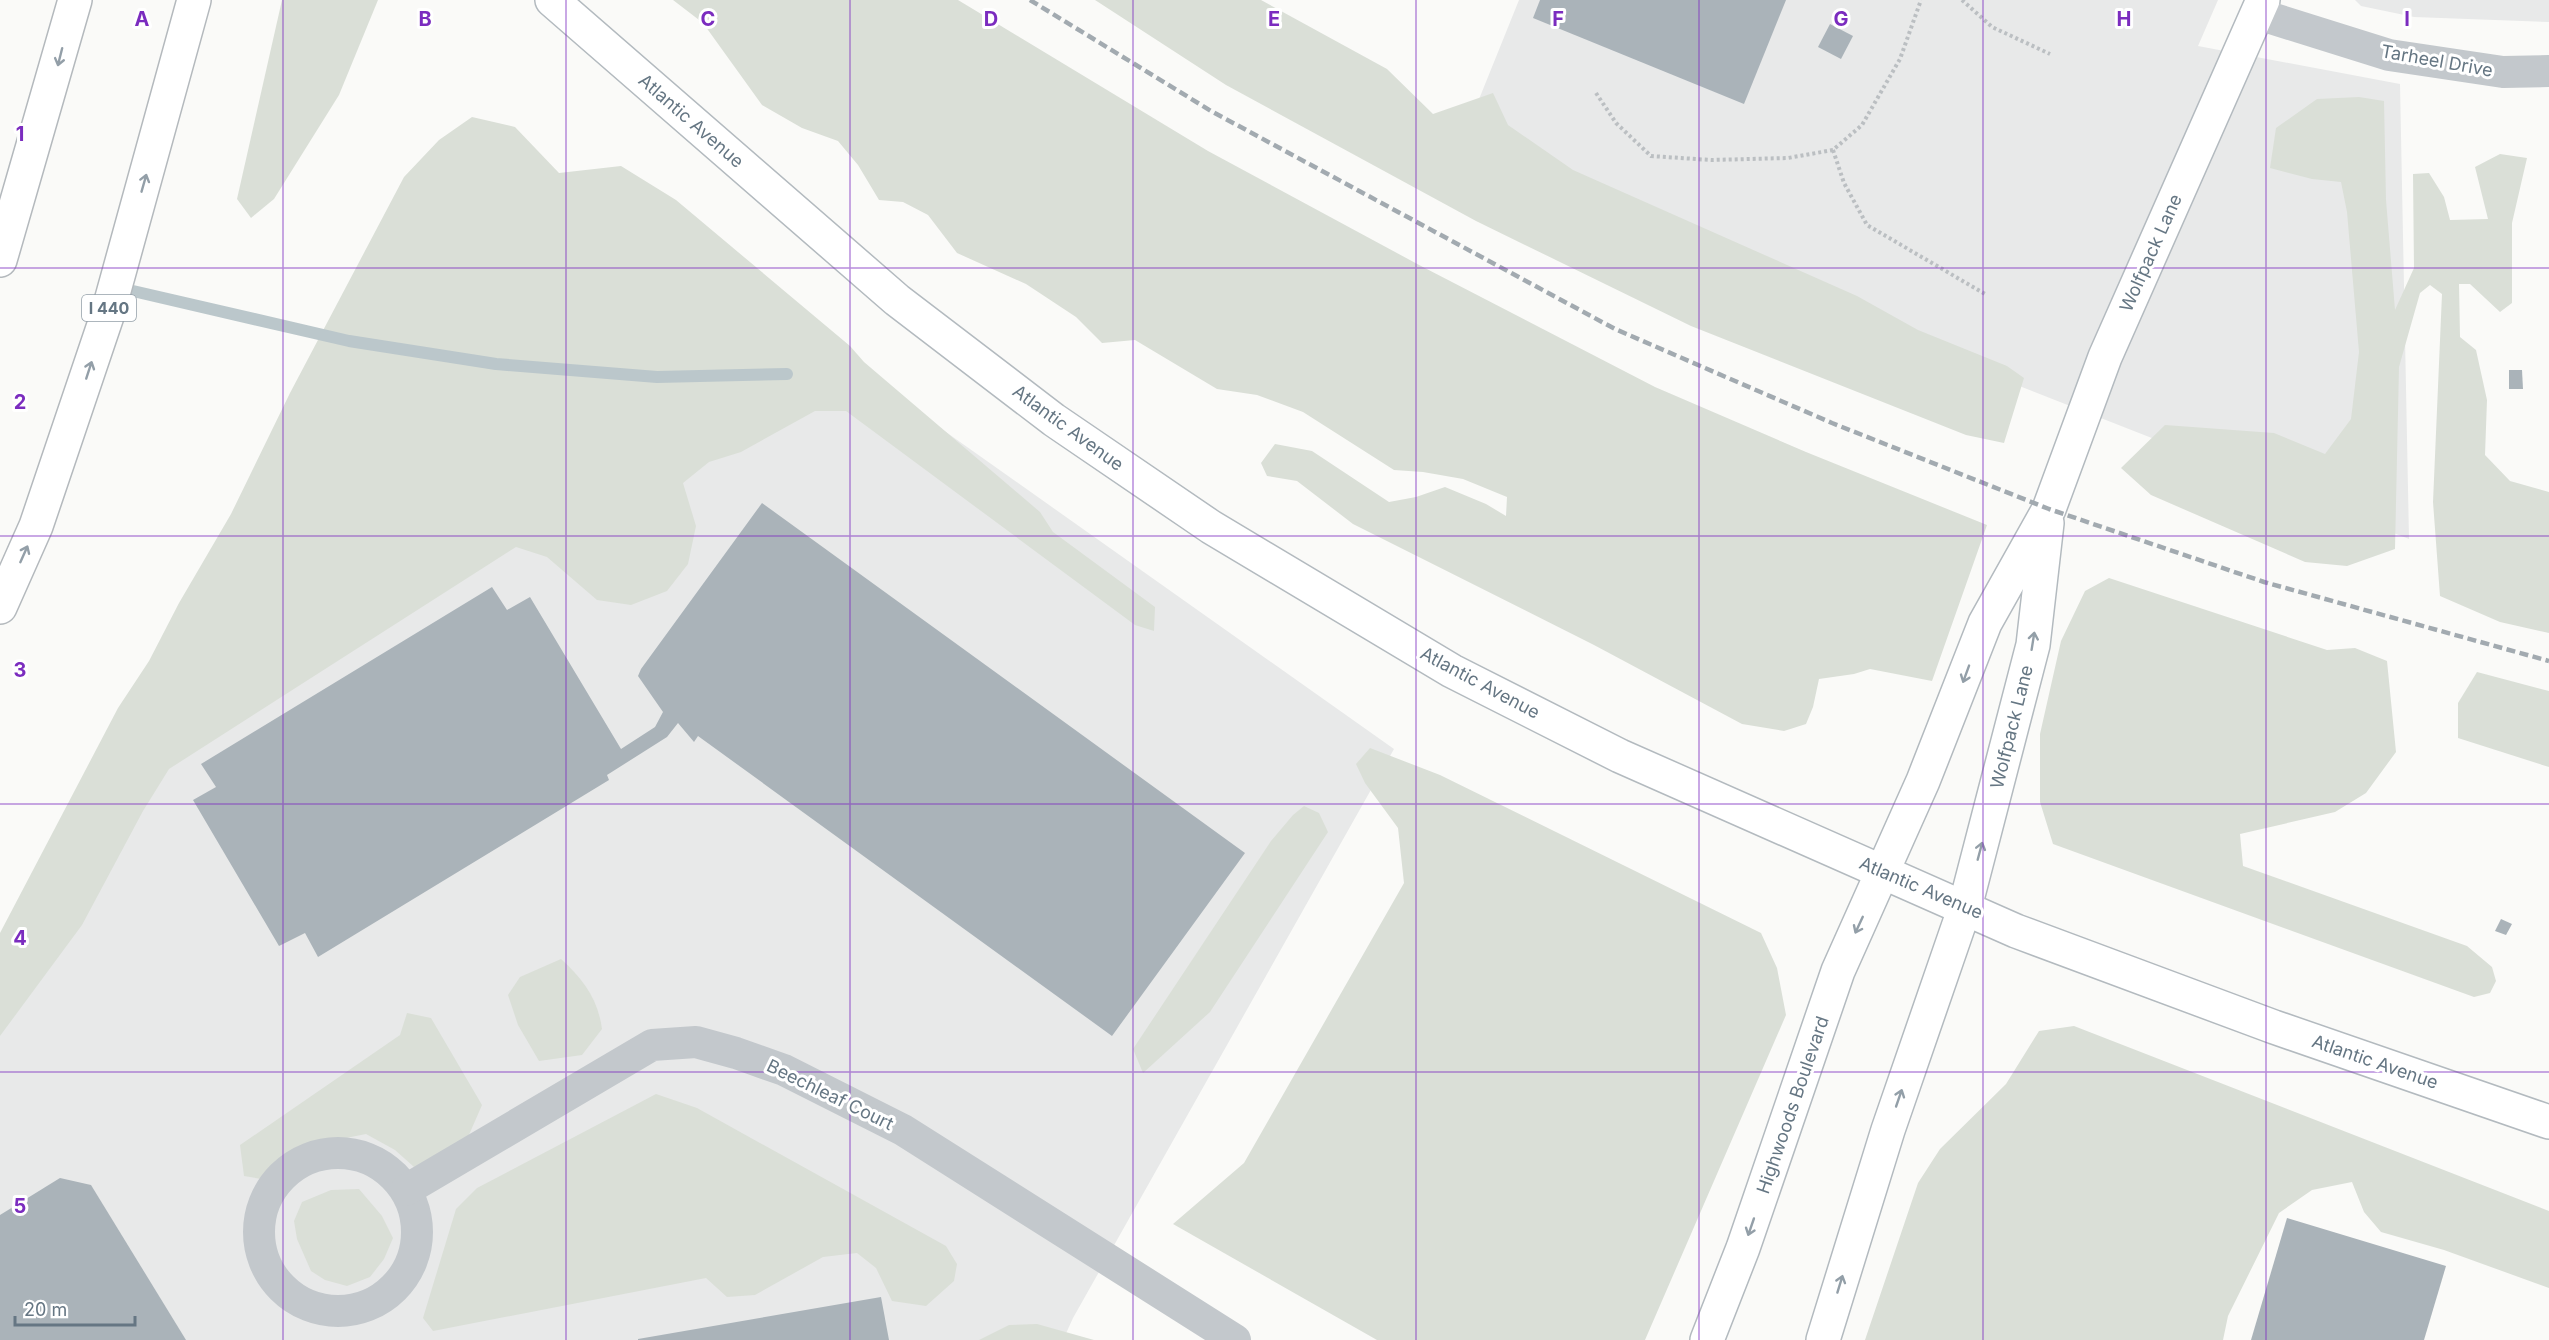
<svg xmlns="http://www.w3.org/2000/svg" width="2549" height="1340" font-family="Inter,sans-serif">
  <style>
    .built { fill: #e8e9e9 }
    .green { fill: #dadfd7 }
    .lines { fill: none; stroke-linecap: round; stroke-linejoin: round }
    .stream { stroke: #bbc7cb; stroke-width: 12 }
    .building { fill: #aab3b9 }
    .secondary-casing { stroke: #b3babf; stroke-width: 36 }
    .highway-casing { stroke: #b4b9bd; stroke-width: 36 }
    .path { stroke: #bbbfc2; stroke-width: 4; stroke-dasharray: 3 3; stroke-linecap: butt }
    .street { stroke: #c3c8cc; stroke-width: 32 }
    .secondary { stroke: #fff; stroke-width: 33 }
    .highway { stroke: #fff; stroke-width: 33 }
    .rail { stroke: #a2aab0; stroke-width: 4.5; stroke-dasharray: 9 4.5; stroke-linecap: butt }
    .oneway { stroke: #939fa8 }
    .grid { fill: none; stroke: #7b2cbf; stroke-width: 1.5; stroke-opacity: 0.55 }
    .labels { text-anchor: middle; stroke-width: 6; stroke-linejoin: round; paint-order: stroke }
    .shield { fill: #fff; stroke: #939fa8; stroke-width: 1.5 }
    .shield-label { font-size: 16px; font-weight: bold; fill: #657683 }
    .street-label { font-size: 18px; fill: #657683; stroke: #fff }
    .grid-label { font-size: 20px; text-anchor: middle; font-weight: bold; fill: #7b2cbf; stroke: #fff; stroke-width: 6; stroke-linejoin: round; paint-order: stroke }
  </style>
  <rect width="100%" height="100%" fill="#fafaf8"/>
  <g class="built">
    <path d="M1519,0H2218L2198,46L2400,84L2409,539L1966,365L1467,129Z"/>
    <path d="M2355,0H2549V22L2414,17L2361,6Z"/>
    <path d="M830,350L1394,749L1073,1318L1063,1340H0V958L88,795Z"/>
  </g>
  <g class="green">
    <path d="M282,0H378L339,95L274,199L251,218L237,199Z"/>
    <path d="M673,0H958L1208,151L1421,266L1655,387L1806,452L1987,525L1932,681L1870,669L1854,674L1819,679L1813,707L1806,724L1784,731L1742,724L1594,645L1353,524L1297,481L1267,476L1261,463L1275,444L1312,451L1389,502L1416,497L1445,487L1486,504L1506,516L1507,497L1463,479L1423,472L1394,470L1303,412L1257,395L1217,389L1135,340L1102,343L1076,317L1026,284L957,253L928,215L903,202L879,200L858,165L838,141L802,128L762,105L703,23Z"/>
    <path d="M1095,0H1261L1387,69L1433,114L1493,93L1508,125L1573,170L1857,296L1918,330L2007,366L2024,378L2004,443L1966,435L1691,326L1476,221L1226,85Z"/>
    <path d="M2359,97L2384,101L2386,200L2395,310L2414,268L2413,174L2429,173L2444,197L2450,220L2488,219L2475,167L2500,154L2527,158L2512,223V303L2500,312L2470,284H2459L2460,337L2476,350L2487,400L2485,455L2510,481L2549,492V633L2500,622L2440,596L2433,502L2442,294L2430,285L2420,293L2399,367L2395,549L2347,566L2305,562L2151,495L2121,468L2165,425L2274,433L2325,454L2351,419L2359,352L2347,212L2341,182L2312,179L2270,168L2276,128L2317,99Z"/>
    <path d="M472,117L515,127L559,173L621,166L676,200L850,346L864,362L1040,512L1053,532L1155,607L1154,631L1135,625L846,411H815L741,452L709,462L683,483L696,526L688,564L667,591L631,605L597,600L547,557L516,547L169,769L143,811L82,925L0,1036V933L118,708L149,661L179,603L231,514L290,393L404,177L439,140Z"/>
    <path d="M2109,578L2327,650L2355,648L2387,661L2396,752L2366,793L2335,812L2240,834L2243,866L2467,946L2492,967L2496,981L2490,993L2474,997L2053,844L2040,802V734L2061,641L2085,591Z"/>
    <path d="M2477,672L2549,691V767L2458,738V703Z"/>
    <path d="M1370,748L1440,775L1761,933L1777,968L1786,1015L1645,1340H1377L1173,1224L1244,1163L1404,883L1398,828L1365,783L1356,764Z"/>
    <path d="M1304,806L1319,813L1328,832L1210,1012L1143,1073L1133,1049L1271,841L1293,815Z"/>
    <path d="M561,959C583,979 598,999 602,1029L582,1055L539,1061L518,1025L508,995L520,977Z"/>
    <path d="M407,1013L431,1018L482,1105L465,1144L414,1167L395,1150L366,1134L311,1145L261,1179L244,1176L240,1145L400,1035Z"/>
    <path d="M2074,1026L2549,1211V1288L2444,1250L2381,1232L2364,1212L2352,1182L2312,1190L2279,1213L2228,1316L2223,1340H1865L1918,1183L1940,1149L2006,1084L2039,1031Z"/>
    <path d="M656,1094L697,1108L946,1246L957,1264L954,1281L926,1306L892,1301L876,1268L857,1253L823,1257L755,1295L727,1297L706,1278L433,1331L423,1318L456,1209L477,1188Z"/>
    <path d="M359,1189L382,1216L393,1238L384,1259L370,1277L347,1286L325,1280L311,1271L297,1239L294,1221L302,1202L331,1190Z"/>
    <path d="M1037,1324L1094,1340H979L1009,1325Z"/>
  </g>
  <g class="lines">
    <path class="stream" d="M133,291L349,341L496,364L657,377L787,374"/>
  </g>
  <g class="building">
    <path d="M1540,0H1786L1744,104L1533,18Z"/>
    <path d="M1830,24L1853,36L1841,59L1818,47Z"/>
    <path d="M2509,370H2522L2523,389H2509Z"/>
    <path d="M762,503L1245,853L1112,1036L698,736L694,742L678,723L667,737L607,775L609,780L318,957L305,933L279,946L193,800L216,787L201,764L492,587L507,610L530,597L621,749L655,727L663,712L638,676L641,669Z"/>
    <path d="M2501,919L2512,924L2506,935L2495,931Z"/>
    <path d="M60,1178L91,1185L186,1340H0V1215Z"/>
    <path d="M2287,1218L2446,1266L2424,1340H2251Z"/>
    <path d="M881,1297L889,1340H638V1339Z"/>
  </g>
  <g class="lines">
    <g class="secondary-casing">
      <g id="secondary">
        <path d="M552,0L897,300L1054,420L1211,527L1452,671L1620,756L2016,931L2274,1027L2549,1122"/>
        <path d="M1707,1340L1743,1248L1838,971L1923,781L1985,623L2049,509L2105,357L2263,0"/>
        <path d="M1823,1340L1888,1130L1965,907L2033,645L2047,523"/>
      </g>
    </g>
    <g class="highway-casing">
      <g id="highway">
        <path d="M0,260L75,0"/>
        <path d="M0,607L36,526L107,316L194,0"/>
      </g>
    </g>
    <g class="path">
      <path d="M1962,0L1992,27L2050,54"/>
      <path d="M1596,93L1616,123L1651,156L1711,160L1788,158L1833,150L1862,125L1900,59L1921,0"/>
      <path d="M1833,150L1844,183L1867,225L1985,294"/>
    </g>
    <g class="street">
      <path d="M2258,14L2389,55L2503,72L2549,71"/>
      <circle cx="338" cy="1232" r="79"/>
      <path d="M406,1190L652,1045L696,1042L736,1053L784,1070L903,1130L1235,1340"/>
    </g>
    <use href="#secondary" class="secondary"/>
    <use href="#highway" class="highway"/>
    <path class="rail" d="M1030,0L1211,111L1615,329L1832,423L2049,509L2264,582L2549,661"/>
  </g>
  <defs><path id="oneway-shaft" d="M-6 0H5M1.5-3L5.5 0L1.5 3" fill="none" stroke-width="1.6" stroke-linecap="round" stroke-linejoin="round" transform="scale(1.5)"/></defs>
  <g class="oneway">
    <use href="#oneway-shaft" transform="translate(60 57) rotate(104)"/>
    <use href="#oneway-shaft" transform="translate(144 183) rotate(-74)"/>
    <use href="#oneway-shaft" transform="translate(89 370) rotate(-72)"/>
    <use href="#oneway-shaft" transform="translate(24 554) rotate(-66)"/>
    <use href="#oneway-shaft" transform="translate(2033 641) rotate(-81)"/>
    <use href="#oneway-shaft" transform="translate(1966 674) rotate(110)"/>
    <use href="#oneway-shaft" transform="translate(1980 851) rotate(-75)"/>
    <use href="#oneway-shaft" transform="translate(1859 925) rotate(115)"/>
    <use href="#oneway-shaft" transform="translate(1899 1098) rotate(-71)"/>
    <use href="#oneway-shaft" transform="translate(1751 1227) rotate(109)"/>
    <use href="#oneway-shaft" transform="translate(1840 1284) rotate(-73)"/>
  </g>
  <path class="grid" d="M283,0V1340M566,0V1340M850,0V1340M1133,0V1340M1416,0V1340M1699,0V1340M1983,0V1340M2266,0V1340M0,268H2549M0,536H2549M0,804H2549M0,1072H2549"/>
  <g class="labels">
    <rect class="shield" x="82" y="295" width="54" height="26" rx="4.5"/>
    <g class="shield-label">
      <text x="109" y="314">I 440</text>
    </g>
    <g class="street-label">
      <text transform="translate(2437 61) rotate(10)" y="6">Tarheel Drive</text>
      <text transform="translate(691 121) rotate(41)" y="6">Atlantic Avenue</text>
      <text transform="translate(2151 253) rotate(-66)" y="6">Wolfpack Lane</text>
      <text transform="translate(1068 428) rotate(36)" y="6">Atlantic Avenue</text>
      <text transform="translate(1480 683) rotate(28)" y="6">Atlantic Avenue</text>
      <text transform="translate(2012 727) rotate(-76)" y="6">Wolfpack Lane</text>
      <text transform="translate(1921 888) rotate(23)" y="6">Atlantic Avenue</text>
      <text transform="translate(2375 1062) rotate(19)" y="6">Atlantic Avenue</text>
      <text transform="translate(830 1095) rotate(26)" y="6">Beechleaf Court</text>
      <text transform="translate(1793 1105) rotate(-71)" y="6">Highwoods Boulevard</text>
    </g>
  </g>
  <g class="grid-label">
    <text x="142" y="26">A</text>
    <text x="425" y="26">B</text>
    <text x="708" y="26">C</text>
    <text x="991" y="26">D</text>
    <text x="1274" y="26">E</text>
    <text x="1558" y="26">F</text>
    <text x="1841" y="26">G</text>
    <text x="2124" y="26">H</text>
    <text x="2407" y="26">I</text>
    <text x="20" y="141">1</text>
    <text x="20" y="409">2</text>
    <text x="20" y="677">3</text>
    <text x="20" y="945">4</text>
    <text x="20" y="1213">5</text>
  </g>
  <path d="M15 1316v9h120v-9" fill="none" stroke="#657683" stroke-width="3"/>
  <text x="24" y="1316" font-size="18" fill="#657683" stroke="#ffffff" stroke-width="4.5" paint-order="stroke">20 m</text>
</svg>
